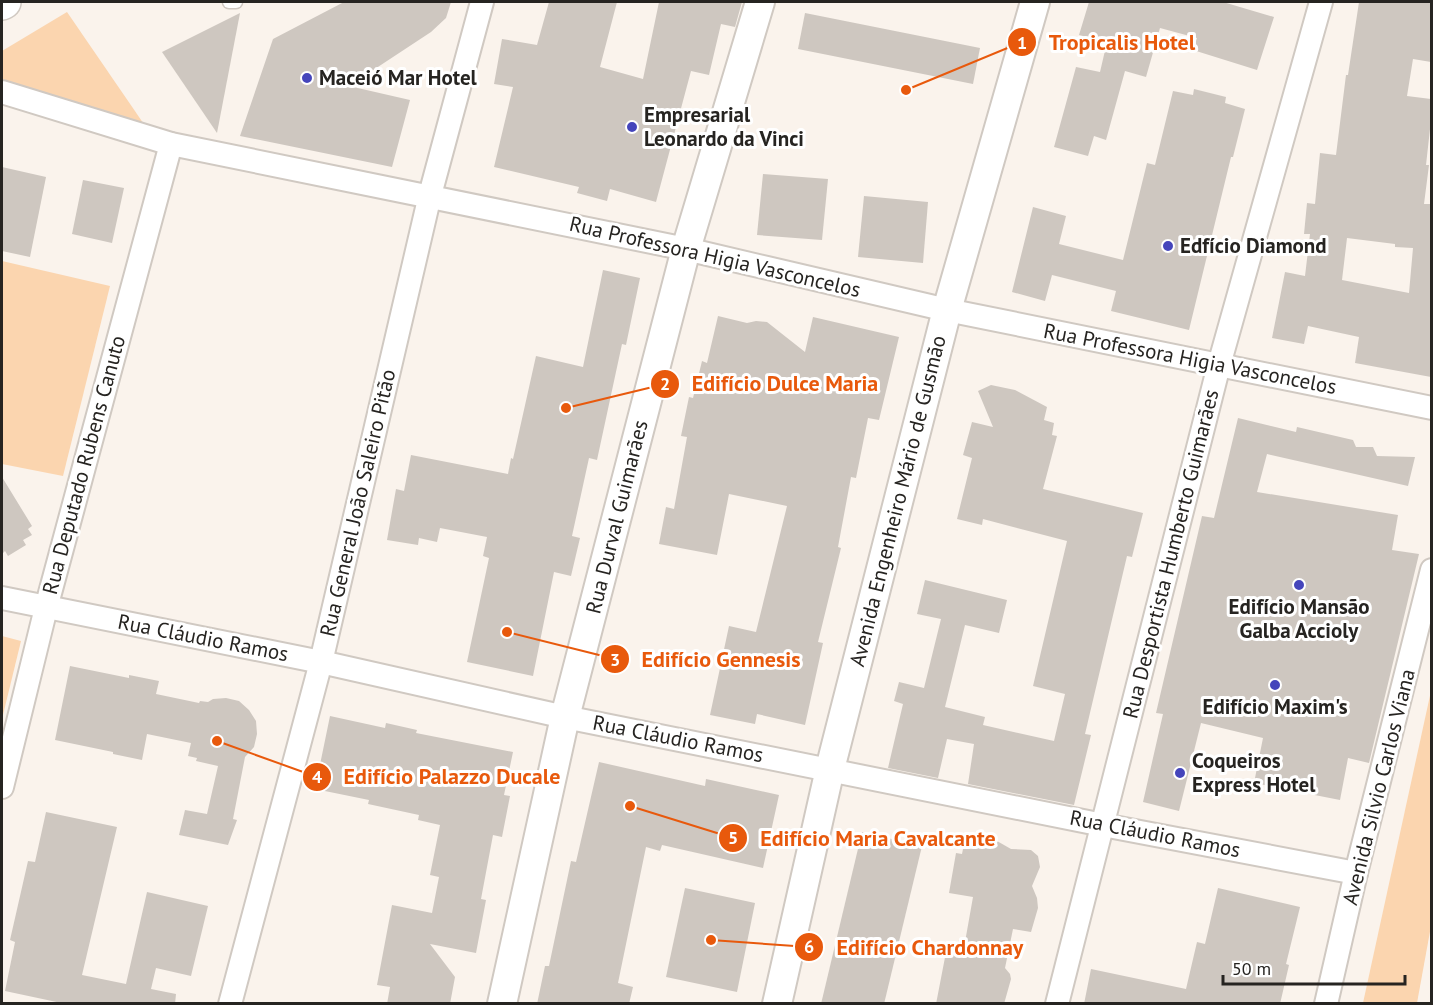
<svg xmlns="http://www.w3.org/2000/svg" width="1433" height="1005" font-family="'PT Sans',sans-serif">
  <style>
    .green { fill: #fbd5af }
    .building { fill: #cec7c0; fill-rule: evenodd }
    .lines { fill: none; stroke-linecap: round; stroke-linejoin: round }
    .service-casing { stroke: #d0c9c2; stroke-width: 15 }
    .minor-casing { stroke: #d0c9c2; stroke-width: 26 }
    .tertiary-casing { stroke: #d0c9c2; stroke-width: 32 }
    .primary-casing { stroke: #d0c9c2; stroke-width: 36 }
    .service { stroke: #fff; stroke-width: 12 }
    .minor { stroke: #fff; stroke-width: 22 }
    .tertiary { stroke: #fff; stroke-width: 28 }
    .primary { stroke: #fff; stroke-width: 33 }
    .poi-dot { fill: #4545bb; stroke: #fff; stroke-width: 2 }
    .labels { text-anchor: middle; stroke-width: 6; stroke-linejoin: round; paint-order: stroke }
    .poi-label { font-size: 21px; font-weight: bold; fill: #262421; stroke: #fff; text-anchor: start }
    .street-label { font-size: 21px; fill: #262421; stroke: #fff }
    .leader { fill: none; stroke: #e8590c; stroke-width: 2 }
    .callout-dot { fill: #e8590c; stroke: #fff; stroke-width: 2 }
    .mark-label { font-size: 18px; text-anchor: middle; font-weight: bold; fill: #fff }
    .callout-label { font-size: 22px; text-anchor: middle; font-weight: bold; fill: #e8590c; stroke: #fff; stroke-width: 6; stroke-linejoin: round; paint-order: stroke }
  </style>
  <rect width="100%" height="100%" fill="#faf3ec"/>
  <g class="green">
    <path d="M67,12L150,133L2,86V51Z"/>
    <path d="M2,261L110,286L63,476L2,464Z"/>
    <path d="M2,636L21,641L2,719Z"/>
    <path d="M1431,691V926L1417,1003H1363Z"/>
  </g>
  <g class="building">
    <path d="M344,2H451L446,18L431,32L349,86L410,100L392,167L240,136L273,39Z"/>
    <path d="M549,2H617L600,67L643,79L659,2H742L735,27L721,24L709,75L691,71L656,202L610,189L607,201L577,193L579,187L494,167L513,87L494,84L502,39L537,45Z"/>
    <path d="M1089,2H1223L1274,17L1257,70L1193,50L1197,38L1160,28L1146,77L1125,71L1106,140L1094,136L1088,156L1054,147L1076,67L1100,72L1107,42L1079,35Z"/>
    <path d="M1359,2H1431V62L1413,59L1407,96L1431,99V120L1426,165H1429L1424,204H1431V377L1355,363L1359,337L1308,326L1304,344L1272,338L1285,272L1305,276L1310,234H1304L1307,203L1315,204L1320,153L1336,155L1346,75H1348ZM1347,238L1395,244V247L1413,248L1409,293L1342,280Z"/>
    <path d="M240,13L217,133L162,52Z"/>
    <path d="M805,13L980,48L973,84L798,49Z"/>
    <path d="M1194,89L1226,97L1225,103L1245,109L1233,157H1231L1189,330L1111,311L1116,291L1052,275L1045,301L1012,292L1033,207L1066,216L1059,244L1123,260L1147,163L1155,165L1173,91L1193,95Z"/>
    <path d="M2,167L46,177L30,257L2,251Z"/>
    <path d="M763,174L828,179L822,240L757,235Z"/>
    <path d="M83,180L124,188L112,243L72,234Z"/>
    <path d="M864,196L928,202L923,263L858,257Z"/>
    <path d="M603,270L640,278L626,345L622,344L597,460L589,458L572,536L580,538L571,576L554,572L533,676L467,662L489,558L483,556L487,537L440,528L437,542L419,538L418,545L387,540L396,489L404,491L411,455L508,474L511,458L513,459L536,356L583,367Z"/>
    <path d="M718,316L747,323L756,321L767,322L805,352L813,317L899,337L879,420L868,418L856,478L851,477L838,547L841,548L818,642L823,643L805,725L757,714L755,724L710,715L729,626L756,632L787,506L729,494L717,555L659,544L666,507L674,509L687,437L681,436L689,397L693,398L702,361L707,363Z"/>
    <path d="M991,385L1015,390L1047,407L1044,420L1054,423L1052,435L1057,436L1043,489L1143,513L1132,557L1127,556L1085,734L1091,735L1074,805L968,784L974,744L947,739L938,778L888,768L903,704L894,701L899,682L924,688L941,619L917,614L925,580L1007,600L999,633L965,625L945,707L985,717L983,725L1054,741L1065,694L1033,686L1067,541L983,519L982,525L957,519L972,458L963,455L972,422L993,427L978,391Z"/>
    <path d="M1238,418L1296,432L1297,427L1353,440L1356,447H1373L1377,456L1415,457L1408,486L1267,454L1257,492L1398,515L1392,550L1419,554L1369,763L1348,758L1340,800L1254,783L1263,738L1201,723L1179,811L1143,802L1163,714L1156,713L1202,516L1214,518Z"/>
    <path d="M2,477L32,526L28,529L32,535L23,540L26,545L8,556L5,551L2,554Z"/>
    <path d="M70,666L129,678V675L159,681L156,694L199,703L200,701L208,702L213,699L226,698L239,701L249,710L256,721L257,734L254,747L245,757L233,819L237,820L228,845L179,835L185,810L207,814L218,766L196,761L197,758L188,756L191,743L147,734L142,760L113,754V752L55,740Z"/>
    <path d="M330,716L385,728L386,723L417,730L416,733L513,752L504,795L510,796L502,837L493,835L481,899L486,900L476,953L430,944L455,977L450,1004H387L390,987L377,985L392,905L432,913L439,877L430,875L440,825L418,820L419,815L368,804L369,800L315,789Z"/>
    <path d="M599,762L705,786L706,779L779,795L763,868L662,845L660,851L646,847L618,983L633,987L629,1004H537L545,966H549L571,861L576,862Z"/>
    <path d="M46,812L117,827L82,975L126,984L147,892L208,906L191,976L156,968L151,989L176,994L175,1004H66L5,991L15,942L10,940L28,861L35,862Z"/>
    <path d="M862,832L922,846L884,1004H821Z"/>
    <path d="M965,839L978,841H997L1011,849L1031,850L1038,856L1040,867L1032,886L1037,898L1038,908L1031,932L1013,929L1005,968L1010,974L1011,979L1004,1004H936L947,947L957,950L959,940L965,942L973,897L949,893L956,853L962,854Z"/>
    <path d="M685,888L755,903L737,992L666,977Z"/>
    <path d="M1218,888L1300,907L1286,964L1289,965L1280,1004H1084L1091,969L1186,989L1197,942L1205,944Z"/>
  </g>
  <g class="lines">
    <g class="service-casing">
      <path id="service" d="M229,2H236"/>
    </g>
    <g class="minor-casing">
      <g id="minor">
        <path d="M2,92L171,144L686,249L947,310L1432,408"/>
        <path d="M2,598L321,662L565,717L1103,825L1356,873"/>
        <path d="M2,787L46,608L171,144"/>
        <path d="M230,1004L321,662L430,195L482,2"/>
        <path d="M1057,1004L1219,365L1321,2"/>
        <path d="M1326,1004L1356,873L1432,570"/>
      </g>
    </g>
    <g class="tertiary-casing">
      <g id="tertiary">
        <path d="M502,1004L565,717L686,249L760,2"/>
        <path d="M777,1004L830,769L947,310L1035,2"/>
      </g>
    </g>
    <g class="primary-casing">
      <path id="primary" d="M2,3L4,2"/>
    </g>
    <use href="#service" class="service"/>
    <use href="#minor" class="minor"/>
    <use href="#tertiary" class="tertiary"/>
    <use href="#primary" class="primary"/>
  </g>
  <g class="poi-dot">
    <circle cx="307" cy="78" r="6"/>
    <circle cx="632" cy="127" r="6"/>
    <circle cx="1168" cy="246" r="6"/>
    <circle cx="1299" cy="585" r="6"/>
    <circle cx="1275" cy="685" r="6"/>
    <circle cx="1180" cy="773" r="6"/>
  </g>
  <g class="labels">
    <g class="poi-label">
      <text x="319" y="85">Maceió Mar Hotel</text>
      <text x="644" y="122">Empresarial<tspan x="644" dy="24">Leonardo da Vinci</tspan></text>
      <text x="1180" y="253">Edfício Diamond</text>
      <text x="1299" y="614" text-anchor="middle">Edifício Mansão<tspan x="1299" dy="24">Galba Accioly</tspan></text>
      <text x="1275" y="714" text-anchor="middle">Edifício Maxim's</text>
      <text x="1192" y="768">Coqueiros<tspan x="1192" dy="24">Express Hotel</tspan></text>
    </g>
    <g class="street-label">
      <text transform="translate(715 257) rotate(13)" y="7">Rua Professora Higia Vasconcelos</text>
      <text transform="translate(1190 359) rotate(11)" y="7">Rua Professora Higia Vasconcelos</text>
      <text transform="translate(84 465) rotate(-75)" y="7">Rua Deputado Rubens Canuto</text>
      <text transform="translate(898 501) rotate(-76)" y="7">Avenida Engenheiro Mário de Gusmão</text>
      <text transform="translate(358 503) rotate(-77)" y="7">Rua General João Saleiro Pitão</text>
      <text transform="translate(617 517) rotate(-76)" y="7">Rua Durval Guimarães</text>
      <text transform="translate(1171 554) rotate(-76)" y="7">Rua Desportista Humberto Guimarães</text>
      <text transform="translate(203 638) rotate(11)" y="7">Rua Cláudio Ramos</text>
      <text transform="translate(678 739) rotate(11)" y="7">Rua Cláudio Ramos</text>
      <text transform="translate(1379 787) rotate(-76)" y="7">Avenida Silvio Carlos Viana</text>
      <text transform="translate(1155 834) rotate(11)" y="7">Rua Cláudio Ramos</text>
    </g>
  </g>
  <path class="leader" d="M906 90L1022 42M566 408L665 384M507 632L615 659M217 741L317 777M630 806L733 838M711 940L809 947"/>
  <g class="callout-dot">
    <circle cx="906" cy="90" r="6"/>
    <circle cx="566" cy="408" r="6"/>
    <circle cx="507" cy="632" r="6"/>
    <circle cx="217" cy="741" r="6"/>
    <circle cx="630" cy="806" r="6"/>
    <circle cx="711" cy="940" r="6"/>
    <circle cx="1022" cy="42" r="15"/>
    <circle cx="665" cy="384" r="15"/>
    <circle cx="615" cy="659" r="15"/>
    <circle cx="317" cy="777" r="15"/>
    <circle cx="733" cy="838" r="15"/>
    <circle cx="809" cy="947" r="15"/>
  </g>
  <g class="mark-label">
    <text x="1022" y="49">1</text>
    <text x="665" y="390">2</text>
    <text x="615" y="666">3</text>
    <text x="317" y="783">4</text>
    <text x="733" y="844">5</text>
    <text x="809" y="953">6</text>
  </g>
  <g class="callout-label">
    <text x="1122" y="50">Tropicalis Hotel</text>
    <text x="785" y="391">Edifício Dulce Maria</text>
    <text x="721" y="667">Edifício Gennesis</text>
    <text x="452" y="784">Edifício Palazzo Ducale</text>
    <text x="878" y="846">Edifício Maria Cavalcante</text>
    <text x="930" y="955">Edifício Chardonnay</text>
  </g>
  <rect width="1433" height="1005" fill="none" stroke="#262421" stroke-width="6"/>
  <path d="M1223 975v9h182v-9" fill="none" stroke="#262421" stroke-width="3"/>
  <text x="1232" y="975" font-size="18" fill="#262421" stroke="#ffffff" stroke-width="4.5" paint-order="stroke">50 m</text>
</svg>
